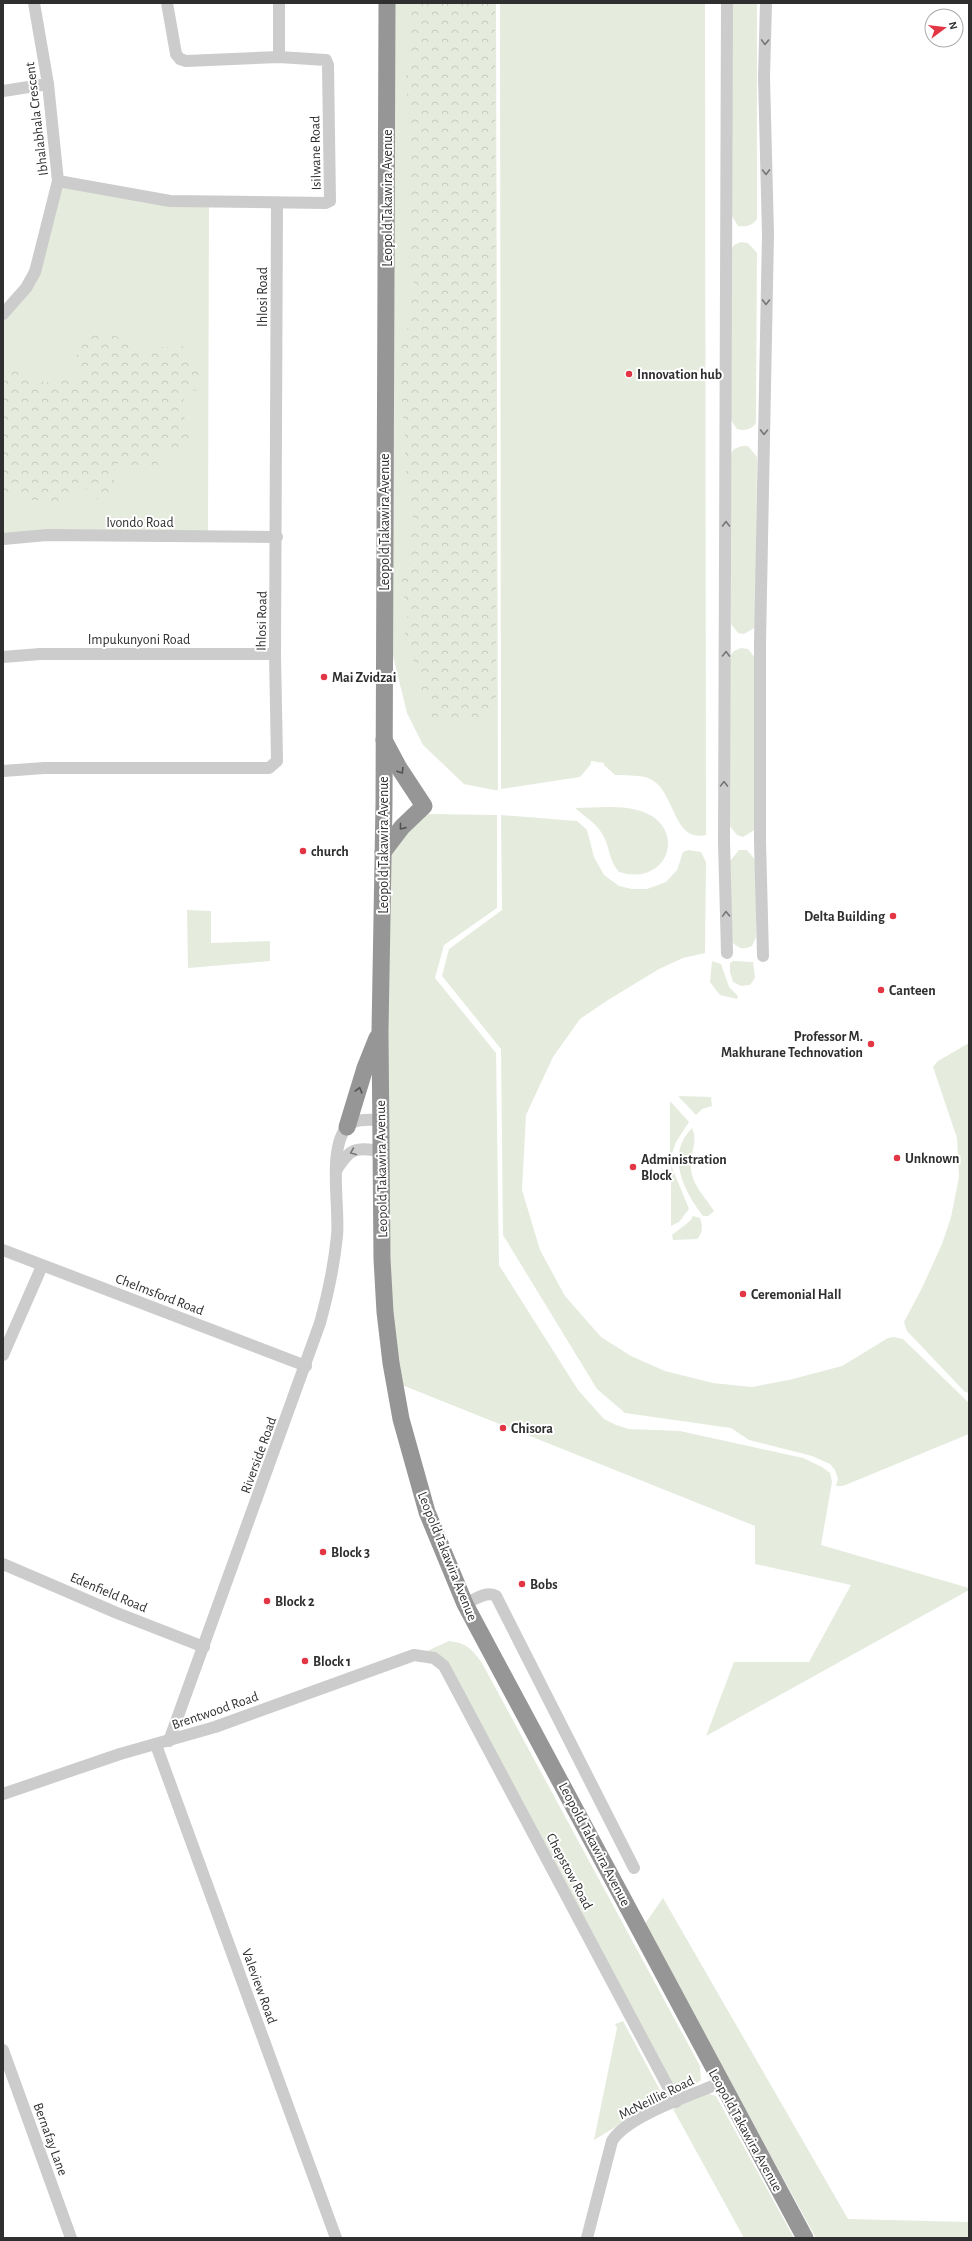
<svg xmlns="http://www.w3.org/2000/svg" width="972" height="2241" font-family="'Alegreya Sans',sans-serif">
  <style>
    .grass { fill: #e5ecde }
    .forest { fill: url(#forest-crowns) }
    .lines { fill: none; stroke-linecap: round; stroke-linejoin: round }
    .minor { stroke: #ccc; stroke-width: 12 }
    .highway { stroke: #969696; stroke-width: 17 }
    .oneway { stroke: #767676 }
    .oneway2 { stroke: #535353 }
    .poi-dot { fill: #e23644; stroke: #fff; stroke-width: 1.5 }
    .labels { text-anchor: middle; stroke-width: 4; stroke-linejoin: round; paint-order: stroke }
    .street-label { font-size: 14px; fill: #2f2f2f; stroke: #fff }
    .poi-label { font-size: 14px; font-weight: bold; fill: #2f2f2f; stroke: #fff; text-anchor: start }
  </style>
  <defs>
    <pattern id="forest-crowns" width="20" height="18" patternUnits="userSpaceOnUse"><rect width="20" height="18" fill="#e5ecde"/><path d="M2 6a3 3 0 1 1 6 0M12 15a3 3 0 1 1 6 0" fill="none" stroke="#c5cbbf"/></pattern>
  </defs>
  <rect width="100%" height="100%" fill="#fff"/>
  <g class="grass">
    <path d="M393,3H496L498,790H494L464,784L423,745L407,713L393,656Z"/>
    <path d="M500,3H705L706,835C673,843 675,792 652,780C641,774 627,776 615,775L604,765V763L591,761V764L580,777L501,789Z"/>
    <path d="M731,3H757V219C752,226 746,227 738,226L732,216Z"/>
    <path d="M63,187L209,207L208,533L3,536V317L16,302Z"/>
    <path d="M741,242L748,243L757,253L756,423C751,430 745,431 737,429L731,420V250L734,245Z"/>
    <path d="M742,446H748L757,457L756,627L744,634L738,633L731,624V454L734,449Z"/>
    <path d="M741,648L748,649L756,659V829L743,837L737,835L730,826V656L734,651Z"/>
    <path d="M575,808C594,808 618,805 637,810C689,823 671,888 619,872C609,861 610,849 604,837C598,824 585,817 575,808Z"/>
    <path d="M431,814L497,815V908L444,945L435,978L496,1053L499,1265L578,1390L604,1419L616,1425L629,1429L680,1431L803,1458L822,1467L830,1473L832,1482L821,1545L969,1588V1590L706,1736L734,1662H809L851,1585L755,1564V1526L402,1385L392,1314L387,1171L389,862L392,845L419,815Z"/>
    <path d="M501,815L577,821L587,830L594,857L604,875L619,886L632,889H647L666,882L677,870L683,852L688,850L701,852L706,862L705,953L683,958L659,969L608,1000L580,1019L553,1057L526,1115L522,1190L540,1250L565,1296L601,1337L631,1356L665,1371L713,1383L752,1387L789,1380L842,1366L888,1338L894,1337L903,1339L969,1403V1434L843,1486H836L838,1479L835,1470L830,1464L812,1456L749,1440L731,1428L625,1413L597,1389L503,1235L501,1049L442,976L449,949L502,910Z"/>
    <path d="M739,850H747L756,861V937L752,946C743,950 739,949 732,942L730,861Z"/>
    <path d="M187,910L211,911V943L270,941V961L188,968Z"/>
    <path d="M712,961L721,964L729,987L738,996L737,999L720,995L710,982Z"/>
    <path d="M733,961L753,962L755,978L750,985L741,986L733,982L730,972V963Z"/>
    <path d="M969,1043V1393L965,1392L907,1331L904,1322L922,1288L942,1244L951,1217L959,1177L957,1138L933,1067L938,1061Z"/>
    <path d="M678,1096L711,1097L712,1106L702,1109L696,1115Z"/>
    <path d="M670,1101L689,1122L676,1142L670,1159Z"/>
    <path d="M692,1128C698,1141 691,1151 691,1164C690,1184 705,1196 714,1211L708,1216H703C684,1191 665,1155 692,1128Z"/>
    <path d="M671,1165L689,1209L679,1222L671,1226Z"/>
    <path d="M693,1216L700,1218C703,1226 703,1233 697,1239L673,1240L672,1235L690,1221Z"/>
    <path d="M449,1641C467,1643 472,1649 482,1663L700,2066L701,2080C691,2089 682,2093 670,2085L446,1663L427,1651Z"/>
    <path d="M663,1898L848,2219L969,2222V2238H816L644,1925Z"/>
    <path d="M623,2021L661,2092L659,2099L650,2106L594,2140L617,2028L615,2024Z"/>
    <path d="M705,2092L716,2096L794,2238H744L673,2109Z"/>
  </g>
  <g class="forest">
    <path d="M409,3H495L496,711C482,717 471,724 456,722C445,720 445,715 432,717L430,698L420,689C419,669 413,655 400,641L408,628L407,605L400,586L408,563L413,515L405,464V438L399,363L402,342L409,325V302L414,282L408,261L411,162L406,72L412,36Z"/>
    <path d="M80,335L116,336L126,344L140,349L185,346L189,349L193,368L199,371L202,390L188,391C175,407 190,423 189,440L172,452L162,451L156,459L160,469L158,476L145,467L113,463L118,475L113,482L115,497L106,501L97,499L91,491L75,485L69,487L68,496L58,502L32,500L29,494C16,497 15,499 3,489V383L8,375L14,371C42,382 50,389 79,374L81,368L75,349Z"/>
  </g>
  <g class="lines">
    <g class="minor">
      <path d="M279,3V57"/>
      <path d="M727,3L724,842L727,953"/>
      <path d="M3,91L48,84"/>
      <path d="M58,181L170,201L326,203L330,201L328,65L326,60L279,57L186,61L180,59L176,54L167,3"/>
      <path d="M3,314L26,288L35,272L58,181L48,84L34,3"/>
      <path d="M3,539L47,535L277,537"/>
      <path d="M3,657L40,654H275"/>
      <path d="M3,771L44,768H269L277,761L275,654L277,203"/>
      <path d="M763,956L760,841V643L768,234L764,77L766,3"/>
      <path d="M337,1169C350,1148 356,1147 380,1151"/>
      <path d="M3,1250L306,1366"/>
      <path d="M3,1355L42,1266"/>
      <path d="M3,1564L117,1613L204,1647"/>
      <path d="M465,1604C474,1600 487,1590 496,1596L634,1868"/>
      <path d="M169,1741L320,1323C328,1294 334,1266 337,1236C340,1209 327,1146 348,1126C356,1118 369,1120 380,1120"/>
      <path d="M156,1745L336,2238"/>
      <path d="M3,1794L120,1754L215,1727L414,1655L434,1658L444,1666L676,2102"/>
      <path d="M3,2050L71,2238"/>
      <path d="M587,2238L612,2141C627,2116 692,2095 720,2083"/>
    </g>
    <g class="highway">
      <path d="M387,3L384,804L380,1031L382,1259L385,1312L391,1363L401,1419L427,1512L465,1604L805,2238"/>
      <path d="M383,852L402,827L424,806L399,768L384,740"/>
      <path d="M347,1127L365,1068L377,1038"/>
    </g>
  </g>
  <defs><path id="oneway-chevron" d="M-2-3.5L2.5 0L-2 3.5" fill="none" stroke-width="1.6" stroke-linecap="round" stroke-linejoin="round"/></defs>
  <g class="oneway">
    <use href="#oneway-chevron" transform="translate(765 42) rotate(92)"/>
    <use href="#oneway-chevron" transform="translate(766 172) rotate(89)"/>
    <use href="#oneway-chevron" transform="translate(766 302) rotate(91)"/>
    <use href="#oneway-chevron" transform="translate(764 432) rotate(91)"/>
    <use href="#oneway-chevron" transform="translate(726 524) rotate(-90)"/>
    <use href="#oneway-chevron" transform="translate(726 654) rotate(-89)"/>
    <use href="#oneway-chevron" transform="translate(724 784) rotate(-89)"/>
    <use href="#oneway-chevron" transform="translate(726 914) rotate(-92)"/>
    <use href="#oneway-chevron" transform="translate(353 1152) rotate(157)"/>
  </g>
  <g class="oneway2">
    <use href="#oneway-chevron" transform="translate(401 771) rotate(58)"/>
    <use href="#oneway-chevron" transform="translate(402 827) rotate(129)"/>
    <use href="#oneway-chevron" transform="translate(359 1090) rotate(-75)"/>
  </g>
  <g class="poi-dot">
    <circle cx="629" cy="374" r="4"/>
    <circle cx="324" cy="677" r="4"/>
    <circle cx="303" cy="851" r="4"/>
    <circle cx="893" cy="916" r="4"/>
    <circle cx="881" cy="990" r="4"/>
    <circle cx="871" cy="1044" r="4"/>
    <circle cx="897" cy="1158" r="4"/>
    <circle cx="633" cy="1167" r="4"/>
    <circle cx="743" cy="1294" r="4"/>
    <circle cx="503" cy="1428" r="4"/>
    <circle cx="323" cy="1552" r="4"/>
    <circle cx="522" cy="1584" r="4"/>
    <circle cx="267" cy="1601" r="4"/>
    <circle cx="305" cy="1661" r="4"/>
  </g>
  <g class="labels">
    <g class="street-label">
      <text transform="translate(36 119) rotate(-97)" y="5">Ibhalabhala Crescent</text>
      <text transform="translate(315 153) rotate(-91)" y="5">Isilwane Road</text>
      <text transform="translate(387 198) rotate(-90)" y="5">Leopold Takawira Avenue</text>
      <text transform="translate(262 297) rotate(-90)" y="5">Ihlosi Road</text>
      <text x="140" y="527">Ivondo Road</text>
      <text transform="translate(384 522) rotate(-90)" y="5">Leopold Takawira Avenue</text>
      <text transform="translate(261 621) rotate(-89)" y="5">Ihlosi Road</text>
      <text x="139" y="644">Impukunyoni Road</text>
      <text transform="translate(383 845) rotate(-90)" y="5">Leopold Takawira Avenue</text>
      <text transform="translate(381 1169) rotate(-91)" y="5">Leopold Takawira Avenue</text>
      <text transform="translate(160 1294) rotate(21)" y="5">Chelmsford Road</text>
      <text transform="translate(258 1455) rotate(-70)" y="5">Riverside Road</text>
      <text transform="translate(448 1556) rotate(68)" y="5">Leopold Takawira Avenue</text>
      <text transform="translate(109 1592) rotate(23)" y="5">Edenfield Road</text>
      <text transform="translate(215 1710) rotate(-19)" y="5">Brentwood Road</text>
      <text transform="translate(595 1844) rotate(62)" y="5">Leopold Takawira Avenue</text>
      <text transform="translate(570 1871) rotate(62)" y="5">Chepstow Road</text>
      <text transform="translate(260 1986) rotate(70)" y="5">Valeview Road</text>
      <text transform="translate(656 2097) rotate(-26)" y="5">McNeillie Road</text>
      <text transform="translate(746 2130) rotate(61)" y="5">Leopold Takawira Avenue</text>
      <text transform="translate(51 2139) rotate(70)" y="5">Bernafay Lane</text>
    </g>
    <g class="poi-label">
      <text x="637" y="379">Innovation hub</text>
      <text x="332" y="682">Mai Zvidzai</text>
      <text x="311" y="856">church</text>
      <text x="885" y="921" text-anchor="end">Delta Building</text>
      <text x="889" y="995">Canteen</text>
      <text x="863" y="1041" text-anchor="end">Professor M.<tspan x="863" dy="16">Makhurane Technovation</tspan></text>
      <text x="905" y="1163">Unknown</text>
      <text x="641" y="1164">Administration<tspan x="641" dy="16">Block</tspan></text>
      <text x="751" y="1299">Ceremonial Hall</text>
      <text x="511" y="1433">Chisora</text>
      <text x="331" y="1557">Block 3</text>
      <text x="530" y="1589">Bobs</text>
      <text x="275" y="1606">Block 2</text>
      <text x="313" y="1666">Block 1</text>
    </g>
  </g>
  <rect width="972" height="2241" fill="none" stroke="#2f2f2f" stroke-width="8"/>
  <g transform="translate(944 28) rotate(75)"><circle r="19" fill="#ffffff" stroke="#acacac"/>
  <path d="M0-3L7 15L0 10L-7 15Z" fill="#e23644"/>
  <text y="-6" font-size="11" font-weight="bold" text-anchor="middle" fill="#2f2f2f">N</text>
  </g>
</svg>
